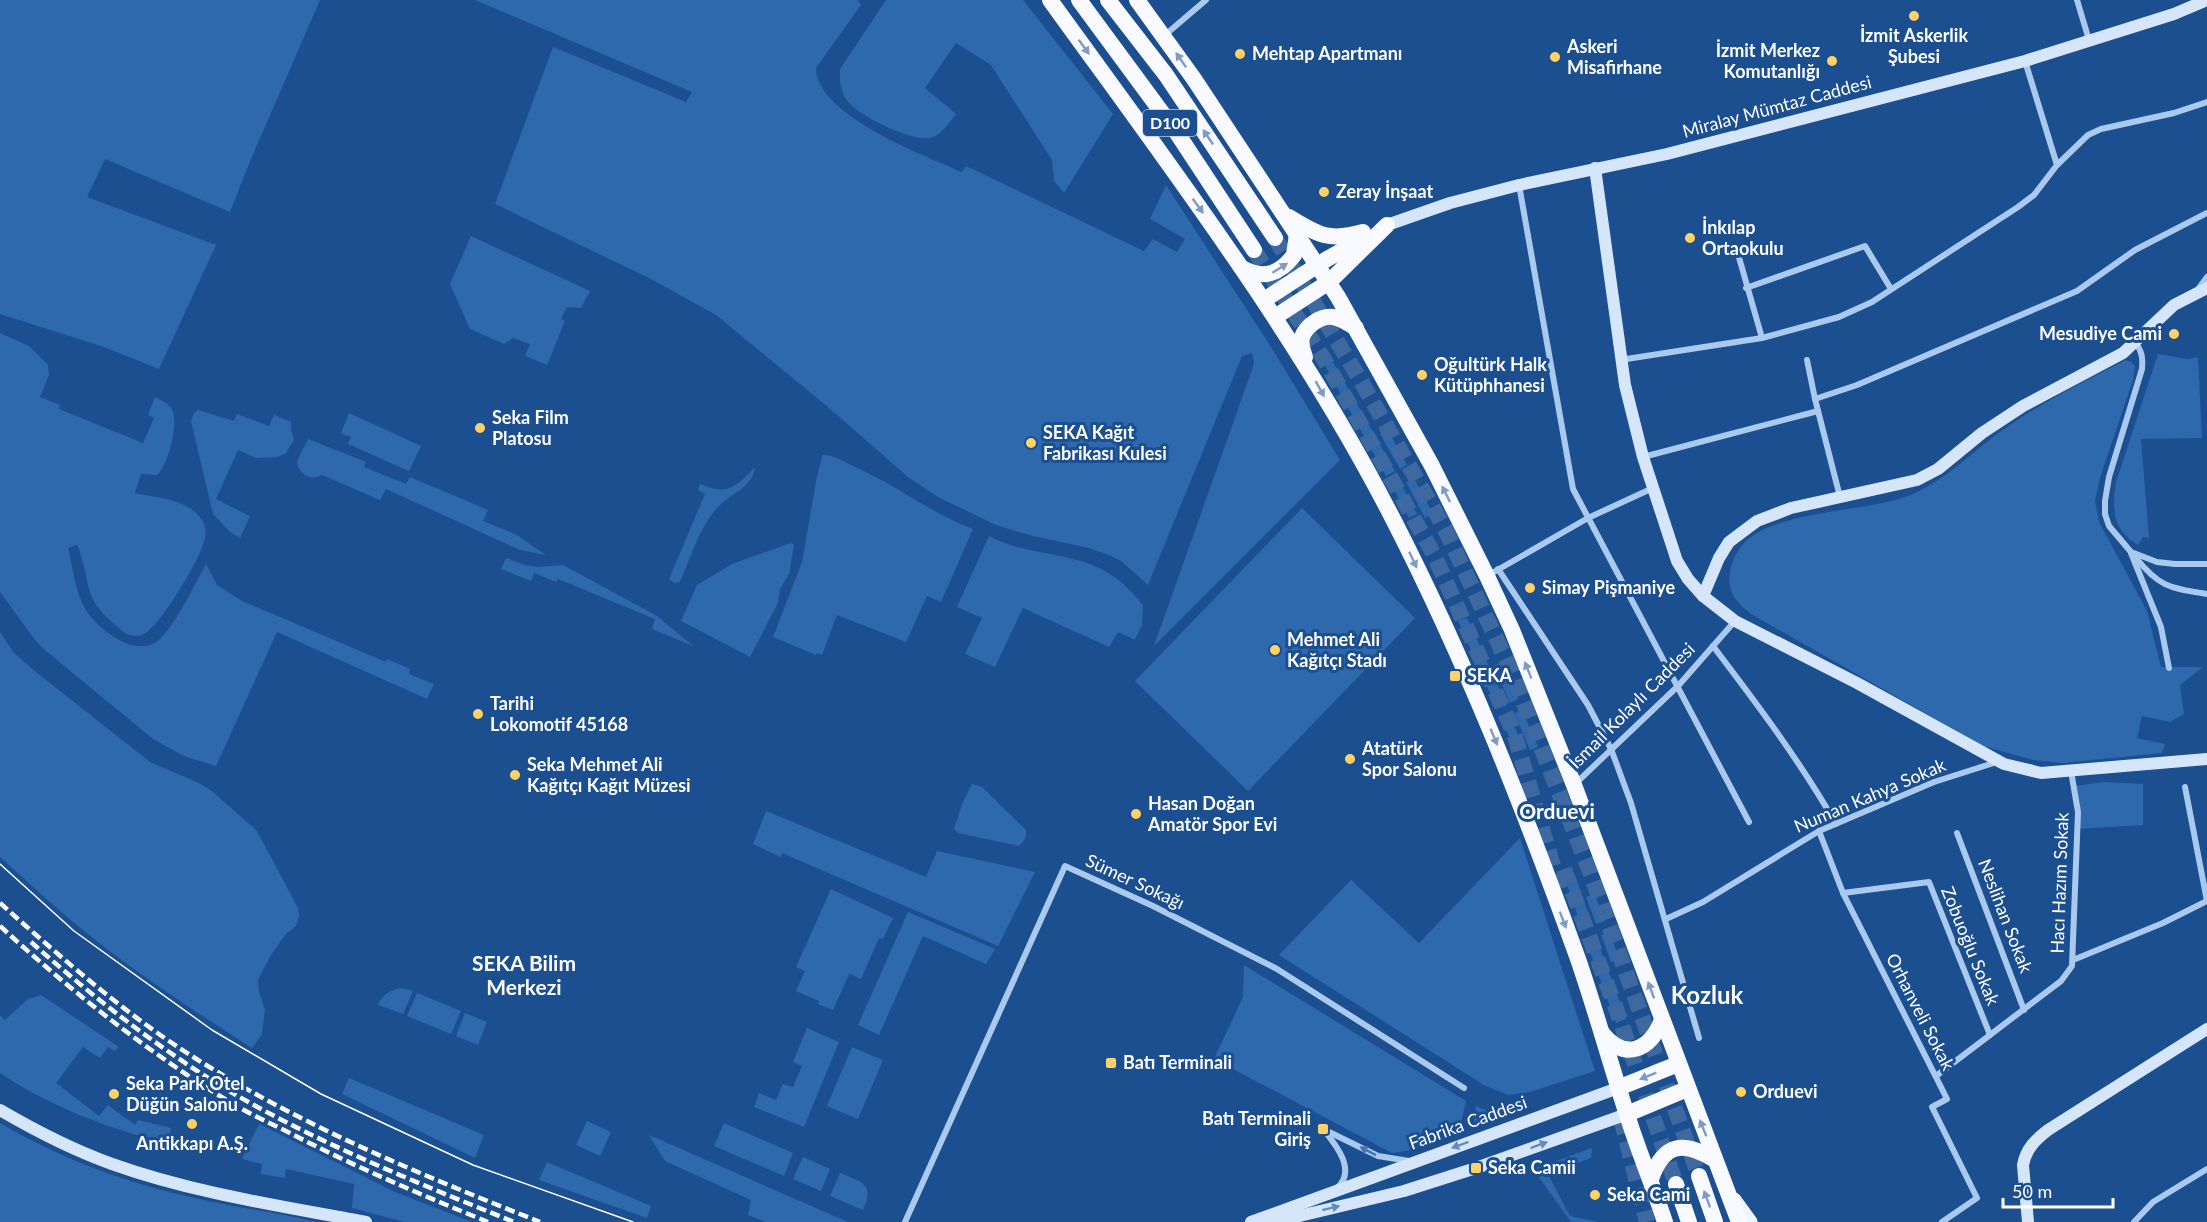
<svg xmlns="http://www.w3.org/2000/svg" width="2207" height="1222" font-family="Lato,sans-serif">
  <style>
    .green { fill: #2e69ad }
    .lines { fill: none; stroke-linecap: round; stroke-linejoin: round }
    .trunk-tunnel { stroke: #3d69a0; stroke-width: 16; stroke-dasharray: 16 8; stroke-linecap: butt }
    .minor { stroke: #a9c9ee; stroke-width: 6 }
    .secondary { stroke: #d6e6fa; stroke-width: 12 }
    .primary { stroke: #f0f6ff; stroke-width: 15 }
    .trunk { stroke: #f8faff; stroke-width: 16 }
    .tram { stroke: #fff; stroke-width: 1.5 }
    .rail { stroke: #fff; stroke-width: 4.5; stroke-dasharray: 10 4.5; stroke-linecap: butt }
    .oneway { fill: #7e9cc1 }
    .oneway2 { fill: #668bba }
    .oneway3 { fill: #4674ac }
    .poi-dot { fill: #ffd166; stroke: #1b4f8f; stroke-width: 2 }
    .labels { text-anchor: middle; stroke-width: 6; stroke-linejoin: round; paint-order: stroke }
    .shield { fill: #1b4f8f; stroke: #bbcadd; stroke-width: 1.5 }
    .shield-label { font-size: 16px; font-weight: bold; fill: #fff }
    .poi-label { font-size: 18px; font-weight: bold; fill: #fff; stroke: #1b4f8f; text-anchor: start }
    .street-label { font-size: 18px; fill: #fff; stroke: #1b4f8f }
    .quarter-label { font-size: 21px; font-weight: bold; fill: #fff; stroke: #1b4f8f }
    .district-label { font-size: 24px; font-weight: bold; fill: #fff; stroke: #1b4f8f }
  </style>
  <rect width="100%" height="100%" fill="#1b4f8f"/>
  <g class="green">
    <path d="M0,0H320L251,159L230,212L105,159L87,197L216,245L159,369L104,347L0,314Z"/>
    <path d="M475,0H858L861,5L816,68C816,115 925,156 962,172L966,166L1144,251L1153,239L1177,252L1185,239L1150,219L1166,185L1271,347L1340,460L1154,646L1254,364L1252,353L1242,356L1148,585L1121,561L1109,555L1089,548L1029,535L996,525L938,497L908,477L829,408L716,315L651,279L495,204L553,47L686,102L692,92Z"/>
    <path d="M886,0H1023L1113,114L1064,193L1054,181L1052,160L991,65L956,43L925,88L956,114C949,123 941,136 929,138C910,141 862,117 849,103C841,94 839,81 840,69Z"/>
    <path d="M471,236L590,291L581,308L567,307L561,319L565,321L547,365L525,356L530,344L513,338L504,344L470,329L450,284Z"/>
    <path d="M0,333L29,346L48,365L49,375L40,397L60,405L59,409L143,443L154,418L148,415L155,397C162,401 171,404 173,412C178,427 168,465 157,475L141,474L135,493C156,498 189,499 202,520C206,526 206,536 204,542C199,561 160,626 144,634C138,637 132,636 127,634C121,631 117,626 112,622C81,596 91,578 77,545L68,548C73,567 75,593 86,610C98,629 133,657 156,642C173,631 195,583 206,564L217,585L242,601L386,662L387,659L410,669L409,674L434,684L427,699L277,632L216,766L184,756L153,739L46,651L35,640L0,592Z"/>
    <path d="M2158,354L2188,359L2198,357L2202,438L2141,439L2149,538L2143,537L2138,545C2112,529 2112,510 2116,482Z"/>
    <path d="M1329,355L1395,471L1386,476L1322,360Z"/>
    <path d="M2126,360L2131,362L2135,366L2133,380L2100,478L2095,501L2099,522L2147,611L2161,667H2203L2180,685L2184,714L2170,722L2142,716L2137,738L2165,744L2162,753L2062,763L2033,760L1983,746L1751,614C1746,610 1741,606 1737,601C1723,584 1730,558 1744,543C1774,511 1862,512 1905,497C1945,483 1975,448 2010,425C2046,400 2086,381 2126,360Z"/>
    <path d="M198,410L234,421L237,414L269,426L274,415L291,422V430L294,440L285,454L277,457L256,458L238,450L216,499L250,516L240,538L231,533L213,514L191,421L194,413Z"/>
    <path d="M349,413L421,446L409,471L348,444L351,437L341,433Z"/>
    <path d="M1387,429L1407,465L1400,469L1380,434Z"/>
    <path d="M308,439L366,462L364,467L406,484L410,477L488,510L483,521L517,535L546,555L520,550L386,489L380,500L322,475C312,480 304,477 298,467L297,461Z"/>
    <path d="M823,455C833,455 844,461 853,466C895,484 930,513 973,529L941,602L927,596L906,642L837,615L822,655L817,653L816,655L773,637L802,562L817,476Z"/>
    <path d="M755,467C753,487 730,494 718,507C701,524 690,559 680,582L674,583L669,579L705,494L698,490L700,484C728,496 736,487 755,467Z"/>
    <path d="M1414,478L1433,514L1425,518L1406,482Z"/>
    <path d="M1401,484L1417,514L1409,518L1393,488Z"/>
    <path d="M1302,508L1415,618L1248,791L1135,681Z"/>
    <path d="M989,536C1032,559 1081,549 1121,582C1129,589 1137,597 1143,606L1142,625L1135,640L1118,632L1109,647L1023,608L995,667L965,654L982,618L957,607Z"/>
    <path d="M791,543L794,545L789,574L780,589L778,603L750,657L681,621L697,585L732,564Z"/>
    <path d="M506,558L525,565L537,567L563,565L657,616L693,646L652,629L655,619L558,579L556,582L534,573L531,581L501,569Z"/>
    <path d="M1467,618L1507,705L1497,709L1458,621Z"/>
    <path d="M0,632L13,652L36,672L150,762L199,783L213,792L257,831L298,908L299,916L296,926L286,934L271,955L258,980L259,992L265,1010L262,1034L252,1048C194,1011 136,973 83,930C54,907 27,881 0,857Z"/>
    <path d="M1502,662L1518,699L1510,703L1494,666Z"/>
    <path d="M1522,710L1538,747L1530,750L1514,713Z"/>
    <path d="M1511,717L1518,735L1510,739L1502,720Z"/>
    <path d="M2104,782L2143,784V825L2077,829L2074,786Z"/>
    <path d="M972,784L982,787L1026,830C1027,837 1024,842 1019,846L958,833L954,829L962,804Z"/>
    <path d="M766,811L926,877L937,851L1035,872L998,946L782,853L781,857L753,844Z"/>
    <path d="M1520,838L1595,1071L1530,1092L1508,1095L1484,1085L1279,955L1351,880L1419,943Z"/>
    <path d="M1575,875L1592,925L1582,929L1565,879Z"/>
    <path d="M831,889L893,918L883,939L879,938L861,979L849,974L833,1010L818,1004L819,1001L796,991L805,971L796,967Z"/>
    <path d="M1595,894L1605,921L1596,924L1586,897Z"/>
    <path d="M908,912L995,949L986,964L923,936L879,1035L858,1025Z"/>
    <path d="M1610,932L1619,959L1611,962L1601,935Z"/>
    <path d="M1596,937L1626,1019L1616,1023L1586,941Z"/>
    <path d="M1244,965L1466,1101L1459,1132L1413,1150L1392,1153L1214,1059L1243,997Z"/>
    <path d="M401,988L413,991L403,1014L378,1005C383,994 390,990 401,988Z"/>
    <path d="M417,993L461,1011L451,1034L407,1016Z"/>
    <path d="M41,995L119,1047L115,1051L108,1047L100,1058L83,1047L56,1083L99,1116L108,1105L135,1125L138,1120L171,1128L167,1143C109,1129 49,1106 0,1073V1015L5,1020L28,999Z"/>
    <path d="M465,1013L487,1022L478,1045L456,1036Z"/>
    <path d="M807,1028L839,1042L804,1127L754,1107L759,1093L776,1100L783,1084L793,1087L802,1066L793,1062Z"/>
    <path d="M852,1047L883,1060L858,1119L827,1106Z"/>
    <path d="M349,1078L484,1135L475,1158L342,1094Z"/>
    <path d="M1476,1106L1495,1114L1474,1122Z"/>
    <path d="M587,1121L611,1132L600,1156L576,1145Z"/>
    <path d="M0,1123C54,1155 113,1178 173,1193C220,1205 269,1211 316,1222H0Z"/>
    <path d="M724,1123L793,1153L784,1176L714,1146Z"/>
    <path d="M259,1124L395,1192L472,1222H404L352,1208L354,1184L286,1169L285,1178L261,1174L262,1164L242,1159Z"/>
    <path d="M649,1135L848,1222H765L748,1215L751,1200L665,1161Z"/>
    <path d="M1592,1148L1591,1158L1548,1174L1570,1216L1598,1222H1571L1533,1169Z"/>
    <path d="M803,1157L830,1169L821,1191L793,1179Z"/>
    <path d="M547,1162L651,1206L647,1218L539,1180Z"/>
    <path d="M840,1173C862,1182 875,1184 863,1210L830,1196Z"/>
  </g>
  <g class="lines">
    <g class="trunk-tunnel">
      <path d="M1275,238L1358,376L1445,529L1510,668L1589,869L1699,1176"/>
      <path d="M1254,250L1325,361L1433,553L1514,733L1560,890"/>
      <path d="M1564,869L1618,1014L1676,1184"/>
      <path d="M1621,1118L1647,1222"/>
    </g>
    <g class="minor">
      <path d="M2077,0L2089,40"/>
      <path d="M1165,35L1206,0"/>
      <path d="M2057,165L2088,135L2101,129L2174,113L2207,102"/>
      <path d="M1519,185L1573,489L1749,822"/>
      <path d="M1738,254L1762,338"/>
      <path d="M1746,288L1865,246L1891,289"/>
      <path d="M2199,288L2207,277"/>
      <path d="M2135,342C2142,351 2143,358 2142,369L2109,477L2105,501V514L2109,526L2131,552L2157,562L2175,564H2207"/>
      <path d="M1620,360L1762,338L1839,317L1872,302L2018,207L2034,195L2057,165L2025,61"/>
      <path d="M1807,360L1815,399L1840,497"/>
      <path d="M1815,399L1857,385L2077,291L2135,250L2207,213"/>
      <path d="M1643,457L1818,411"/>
      <path d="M2131,553L2161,627L2169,668"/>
      <path d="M2136,558C2160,588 2171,588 2207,594"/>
      <path d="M1498,569L1588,705L1611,749L1631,803L1699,1038"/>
      <path d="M1487,576L1588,518L1653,488"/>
      <path d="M1713,646C1757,704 1800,761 1836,824"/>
      <path d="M1575,784L1678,686L1735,621"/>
      <path d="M2185,787L2207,901"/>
      <path d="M1819,831L1843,893L1947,1099L1932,1107L1977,1198L1942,1222"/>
      <path d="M1957,833L2024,1010"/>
      <path d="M1843,893L1929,882L1990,1035"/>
      <path d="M1666,919L1703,902L1819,831L1934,782L1997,762"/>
      <path d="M2073,960L2163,923L2207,901"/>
      <path d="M1936,1076L2061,981L2072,966L2078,812L2071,771"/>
      <path d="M1323,1129L1378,1156L1409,1161"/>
      <path d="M1323,1129C1336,1145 1357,1170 1337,1188"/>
      <path d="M905,1222L1065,866L1153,906L1277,969L1464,1088"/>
      <path d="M2134,1222L2153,1202L2207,1169"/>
    </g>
    <g class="secondary">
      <path d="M1595,168L1625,385L1643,457L1677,561L1688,579L1703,596L1735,621L1857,683L2004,764L2041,773L2207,759"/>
      <path d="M1387,225L1450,203L1519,185L1667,154L2025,61L2174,14L2207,0"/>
      <path d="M1703,596L1719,558L1729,542L1757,521L1791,508L1917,480L1938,469L1982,433L2023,406L2123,353L2174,305L2207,288"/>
      <path d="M0,1110C36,1131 73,1150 112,1164C193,1193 281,1206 366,1222"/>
      <path d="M1251,1222L1618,1088"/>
      <path d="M1274,1222L1404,1191L1476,1168L1627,1114"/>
      <path d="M2028,1222L2023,1165C2026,1149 2035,1140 2048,1130L2207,1029"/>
    </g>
    <path class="primary" d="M1734,1200L1750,1222"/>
    <g class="trunk">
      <path d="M1050,0C1172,169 1298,334 1393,519C1466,661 1524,809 1578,959C1597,1014 1612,1070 1630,1124C1641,1157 1654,1189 1665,1222"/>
      <path d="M1079,0L1177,133L1254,250"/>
      <path d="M1108,0L1166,75L1275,238"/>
      <path d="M1137,0L1194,79L1338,297L1432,466L1487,576L1512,630L1574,785L1739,1222"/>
      <path d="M1289,217C1318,235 1329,242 1363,232"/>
      <path d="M1242,268C1263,280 1280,274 1294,255L1297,234"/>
      <path d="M1264,300L1327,259L1365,238"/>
      <path d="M1275,317L1329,282L1387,225"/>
      <path d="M1305,357C1303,351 1300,344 1302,337C1306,326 1321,315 1333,317C1341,318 1349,324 1356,328"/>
      <path d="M1602,1033C1625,1062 1650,1050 1662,1020"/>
      <path d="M1618,1088L1678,1064"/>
      <path d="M1627,1114L1687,1089"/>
      <path d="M1699,1176L1715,1222"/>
      <path d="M1651,1179C1664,1142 1684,1141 1715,1160"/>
      <path d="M1676,1184L1689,1222"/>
    </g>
    <path class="tram" d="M0,864L74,931L212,1030L321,1094L473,1165L633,1222"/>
    <g class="rail">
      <path d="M0,903C54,951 109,1000 169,1041C284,1119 412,1171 540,1222"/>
      <path d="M0,926C71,991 146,1051 228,1101C246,1112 265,1121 284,1130C351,1165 419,1194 488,1222"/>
      <path d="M31,942C95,999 163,1052 236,1095C325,1146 420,1184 514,1222"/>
    </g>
  </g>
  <defs><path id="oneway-solid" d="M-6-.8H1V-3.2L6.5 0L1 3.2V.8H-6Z" transform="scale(1.5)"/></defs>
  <g class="oneway">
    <use href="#oneway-solid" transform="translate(1084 47) rotate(54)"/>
    <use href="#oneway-solid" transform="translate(1181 60) rotate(-125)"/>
    <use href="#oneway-solid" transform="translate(1208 137) rotate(-124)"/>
    <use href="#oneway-solid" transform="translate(1198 206) rotate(54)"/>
    <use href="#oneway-solid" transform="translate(1280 268) rotate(-32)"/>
    <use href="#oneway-solid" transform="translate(1320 389) rotate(61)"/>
    <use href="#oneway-solid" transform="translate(1446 494) rotate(-117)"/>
    <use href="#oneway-solid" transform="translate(1413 560) rotate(65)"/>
    <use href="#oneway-solid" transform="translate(1528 670) rotate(-112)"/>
    <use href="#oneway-solid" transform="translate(1494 737) rotate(67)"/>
    <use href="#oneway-solid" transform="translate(1563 920) rotate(69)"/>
    <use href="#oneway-solid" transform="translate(1651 990) rotate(-110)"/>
    <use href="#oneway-solid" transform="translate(1648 1076) rotate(158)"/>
    <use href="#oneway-solid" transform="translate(1703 1128) rotate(-112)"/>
    <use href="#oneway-solid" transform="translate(1707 1199) rotate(-110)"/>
  </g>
  <g class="oneway2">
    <use href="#oneway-solid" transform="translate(1460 1145) rotate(160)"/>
    <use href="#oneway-solid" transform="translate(1539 1145) rotate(-20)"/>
    <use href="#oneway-solid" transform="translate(1331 1208) rotate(-14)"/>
  </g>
  <use class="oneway3" href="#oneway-solid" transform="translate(1368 1151) rotate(-153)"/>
  <g class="poi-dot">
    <circle cx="1914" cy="16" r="6"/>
    <circle cx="1240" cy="54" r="6"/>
    <circle cx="1555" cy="57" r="6"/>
    <circle cx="1832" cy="61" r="6"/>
    <circle cx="1324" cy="192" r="6"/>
    <circle cx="1690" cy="238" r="6"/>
    <circle cx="2174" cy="334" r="6"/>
    <circle cx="1422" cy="375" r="6"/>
    <circle cx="480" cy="428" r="6"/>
    <circle cx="1031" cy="443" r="6"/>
    <circle cx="1530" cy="588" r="6"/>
    <circle cx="1275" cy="650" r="6"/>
    <rect x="1449" y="670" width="12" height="12" rx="3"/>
    <circle cx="478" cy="714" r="6"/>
    <circle cx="1350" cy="759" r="6"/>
    <circle cx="515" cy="775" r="6"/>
    <circle cx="1136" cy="814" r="6"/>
    <rect x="1105" y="1057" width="12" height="12" rx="3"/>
    <circle cx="1741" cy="1092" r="6"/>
    <circle cx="114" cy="1094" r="6"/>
    <circle cx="192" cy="1124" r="6"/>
    <rect x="1317" y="1123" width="12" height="12" rx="3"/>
    <rect x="1470" y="1162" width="12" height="12" rx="3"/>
    <circle cx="1595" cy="1195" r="6"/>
  </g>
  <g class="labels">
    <rect class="shield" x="1143" y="110" width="54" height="26" rx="4.5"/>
    <g class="shield-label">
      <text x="1170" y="129">D100</text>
    </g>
    <g class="poi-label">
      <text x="1914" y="42" text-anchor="middle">İzmit Askerlik<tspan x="1914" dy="21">Şubesi</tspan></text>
      <text x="1567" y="53">Askeri<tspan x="1567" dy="21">Misafirhane</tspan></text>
      <text x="1820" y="57" text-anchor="end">İzmit Merkez<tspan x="1820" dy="21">Komutanlığı</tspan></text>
      <text x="1252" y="60">Mehtap Apartmanı</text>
      <text x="1336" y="198">Zeray İnşaat</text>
      <text x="1702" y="234">İnkılap<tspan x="1702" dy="21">Ortaokulu</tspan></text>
      <text x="2162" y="340" text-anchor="end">Mesudiye Cami</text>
      <text x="1434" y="371">Oğultürk Halk<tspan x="1434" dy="21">Kütüphhanesi</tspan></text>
      <text x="492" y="424">Seka Film<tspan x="492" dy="21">Platosu</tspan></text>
      <text x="1043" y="439">SEKA Kağıt<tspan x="1043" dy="21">Fabrikası Kulesi</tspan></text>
      <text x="1542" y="594">Simay Pişmaniye</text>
      <text x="1287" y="646">Mehmet Ali<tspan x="1287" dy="21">Kağıtçı Stadı</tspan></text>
      <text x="1467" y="682">SEKA</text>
      <text x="490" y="710">Tarihi<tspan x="490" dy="21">Lokomotif 45168</tspan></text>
      <text x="1362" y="755">Atatürk<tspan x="1362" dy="21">Spor Salonu</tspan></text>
      <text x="527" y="771">Seka Mehmet Ali<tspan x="527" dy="21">Kağıtçı Kağıt Müzesi</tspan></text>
      <text x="1148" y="810">Hasan Doğan<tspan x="1148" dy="21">Amatör Spor Evi</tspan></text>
      <text x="1123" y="1069">Batı Terminali</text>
      <text x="126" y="1090">Seka Park Otel<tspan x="126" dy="21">Düğün Salonu</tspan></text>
      <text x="1753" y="1098">Orduevi</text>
      <text x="1311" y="1125" text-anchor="end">Batı Terminali<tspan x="1311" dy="21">Giriş</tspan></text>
      <text x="192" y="1150" text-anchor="middle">Antikkapı A.Ş.</text>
      <text x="1488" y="1174">Seka Camii</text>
      <text x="1607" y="1201">Seka Cami</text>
    </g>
    <g class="street-label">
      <text transform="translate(1777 107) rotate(-15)" y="6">Miralay Mümtaz Caddesi</text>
      <text transform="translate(1632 706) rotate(-45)" y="6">İsmail Kolaylı Caddesi</text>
      <text transform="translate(1870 796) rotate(-23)" y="6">Numan Kahya Sokak</text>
      <text transform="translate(1135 882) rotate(25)" y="6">Sümer Sokağı</text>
      <text transform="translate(2060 883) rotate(-88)" y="6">Hacı Hazım Sokak</text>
      <text transform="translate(2005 916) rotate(69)" y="6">Neslihan Sokak</text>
      <text transform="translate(1970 946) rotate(68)" y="6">Zobuoğlu Sokak</text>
      <text transform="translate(1920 1012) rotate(63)" y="6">Orhanveli Sokak</text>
      <text transform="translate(1468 1123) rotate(-20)" y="6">Fabrika Caddesi</text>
    </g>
    <g class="quarter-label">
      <text x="1557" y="819">Orduevi</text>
      <text x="524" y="971">SEKA Bilim<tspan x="524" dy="24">Merkezi</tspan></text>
    </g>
    <g class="district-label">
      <text x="1707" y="1004">Kozluk</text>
    </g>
  </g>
  <path d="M2003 1198v9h110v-9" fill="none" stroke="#ffffff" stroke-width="3"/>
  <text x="2012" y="1198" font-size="18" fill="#ffffff" stroke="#1b4f8f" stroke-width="4.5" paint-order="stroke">50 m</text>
</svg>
